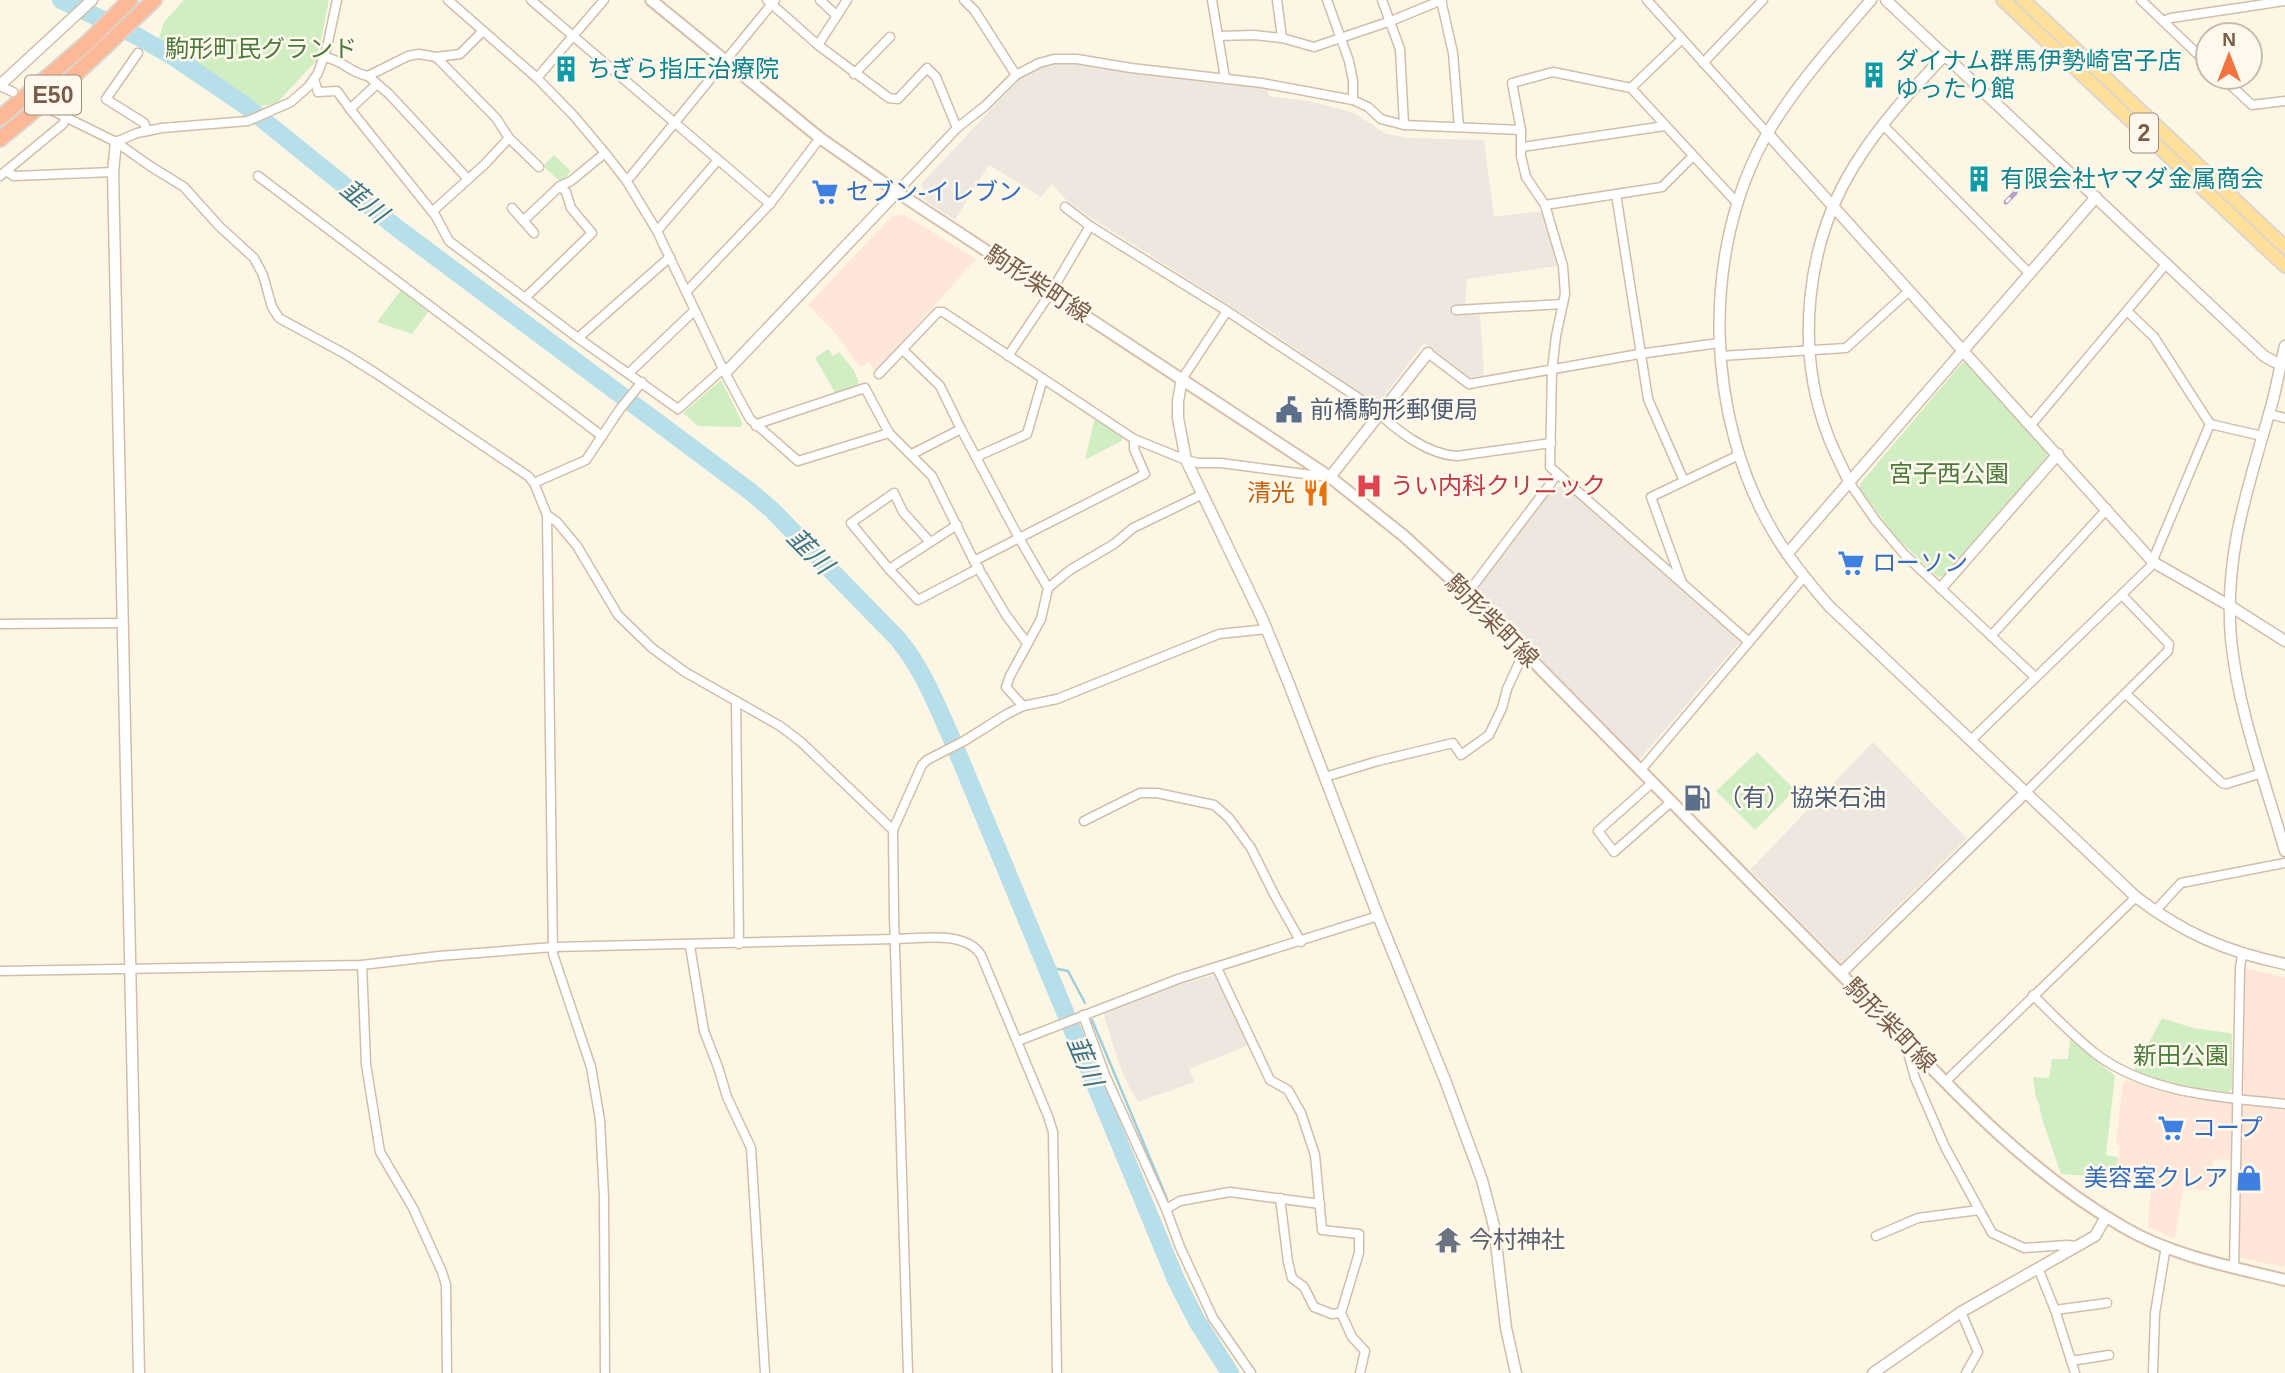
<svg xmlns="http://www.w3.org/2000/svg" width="2285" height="1373" font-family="Helvetica,'Noto Sans JP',sans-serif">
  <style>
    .commercial { fill: #ffe6d8 }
    .industrial { fill: #eee7df }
    .green { fill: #d1edc2 }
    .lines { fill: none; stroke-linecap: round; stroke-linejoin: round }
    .stream { stroke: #9dcedc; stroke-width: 2.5 }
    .river { stroke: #b7dfea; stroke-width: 18 }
    .minor-casing { stroke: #d1beaa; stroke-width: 11 }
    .tertiary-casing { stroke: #d1beaa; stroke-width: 13 }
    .secondary-casing { stroke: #d6c0aa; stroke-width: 14 }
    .primary-casing { stroke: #dcd5cf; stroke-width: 16 }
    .motorway-casing { stroke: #dcd5cf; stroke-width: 18 }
    .minor { stroke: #fff; stroke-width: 8 }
    .tertiary { stroke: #fff; stroke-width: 10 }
    .secondary { stroke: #fff; stroke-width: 10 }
    .primary { stroke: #ffe09b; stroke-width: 12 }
    .motorway { stroke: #fdb897; stroke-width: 14 }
    .rail-casing { stroke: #b9a2c9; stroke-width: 5 }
    .rail { stroke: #fff9ed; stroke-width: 2.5; stroke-dasharray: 8; stroke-linecap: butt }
    .labels { text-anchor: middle; stroke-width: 5; stroke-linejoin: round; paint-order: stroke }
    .shield { fill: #fff9ed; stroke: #a18c7a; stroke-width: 2 }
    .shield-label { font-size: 23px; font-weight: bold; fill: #795d48 }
    .park-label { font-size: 24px; fill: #4a7a3c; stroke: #fff9ed }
    .culture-label { font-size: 24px; fill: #0d838f; stroke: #fff9ed; text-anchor: start }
    .shop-label { font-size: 24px; fill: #366cbe; stroke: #fff9ed; text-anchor: start }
    .street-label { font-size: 24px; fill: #795d48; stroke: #fff9ed }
    .service-label { font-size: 24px; fill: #4e5e75; stroke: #fff9ed; text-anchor: start }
    .health-label { font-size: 24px; fill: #be3a42; stroke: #fff9ed; text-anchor: start }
    .food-label { font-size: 24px; fill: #c56008; stroke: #fff9ed; text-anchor: end }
    .worship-label { font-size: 24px; fill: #5b616d; stroke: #fff9ed; text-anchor: start }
    .water-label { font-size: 26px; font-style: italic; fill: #3c7687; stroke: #fff9ed }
  </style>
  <rect width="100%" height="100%" fill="#fef6e5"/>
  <g class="commercial">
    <path d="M905,215L976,259L875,372L869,362L860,367L835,333L808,305L892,216Z"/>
    <path d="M2243,968L2285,977V1266L2282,1267L2241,1258L2239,1255L2240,1161L2213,1159L2210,1191L2183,1188L2175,1239L2148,1227L2151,1183L2115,1178L2120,1147L2116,1143L2123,1083L2127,1080L2173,1095L2210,1101L2244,1103Z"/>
  </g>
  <g class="industrial">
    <path d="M1058,62L1090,64L1268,89L1269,96L1309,101L1355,113L1384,133L1408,138L1484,140L1494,217L1543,211L1557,266L1467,279L1465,313L1480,312L1484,376L1469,377L1424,343L1379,403H1374L1276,335L1093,219L1067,201L1052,184L1041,197L989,165L955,220L924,200L922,183L1012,87L1023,76L1038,67Z"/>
    <path d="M1565,486L1740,637V642L1639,760L1474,590L1552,487Z"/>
    <path d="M1873,742L1967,838L1841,963L1750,870Z"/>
    <path d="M1214,975L1218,977L1249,1045L1189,1069L1195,1082L1138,1102L1128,1085L1118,1061L1103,1012L1174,986Z"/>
  </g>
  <g class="green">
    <path d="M184,0H329L317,60L276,104L260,106L159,38L164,22Z"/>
    <path d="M554,155L571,171L561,182L543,166Z"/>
    <path d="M401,290L428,312L412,334L377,322Z"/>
    <path d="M828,349L833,356L839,352L853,369L859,382L857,387L836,394L815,358Z"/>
    <path d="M1962,363H1967L2046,452L2047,457L1943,576L1938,577L1895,536L1860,489V484Z"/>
    <path d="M721,380L743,424L740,427L698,426L683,413Z"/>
    <path d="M1095,417L1121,435L1123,440L1085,460Z"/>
    <path d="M1757,752L1795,790L1755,830L1716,791Z"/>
    <path d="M2162,1018L2193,1028L2230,1033L2232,1035V1089L2229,1092L2176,1086L2133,1072Z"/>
    <path d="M2070,1039L2115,1076L2106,1155L2118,1157L2115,1178L2061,1174L2042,1119L2039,1103L2036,1099L2033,1077L2049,1078L2052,1059H2068Z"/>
  </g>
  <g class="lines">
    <g class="stream">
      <path d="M1047,967L1068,971L1085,1003"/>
      <path d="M1092,1020L1167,1199"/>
    </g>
    <path class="river" d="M61,0L133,34L174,57L246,106L397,228L751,492L772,510L898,639C922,668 936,703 951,737L1177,1282L1197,1321L1230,1373"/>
    <g class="minor-casing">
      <g id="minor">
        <path d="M448,0L537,78L574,116L605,153L626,180L657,231L723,369L750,419L798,461L889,433"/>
        <path d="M531,0L770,204"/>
        <path d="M767,0L818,45L847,0"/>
        <path d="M820,0L837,16"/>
        <path d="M964,0L975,11L1016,75"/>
        <path d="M1212,0L1225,78"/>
        <path d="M1277,0L1282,38"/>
        <path d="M1327,0L1349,61L1353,81V100"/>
        <path d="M1382,0L1400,49L1404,125"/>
        <path d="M1441,0L1453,53L1459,127"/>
        <path d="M1647,0L1768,134"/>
        <path d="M2141,0L2208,64"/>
        <path d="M2163,21L2171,18L2285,1"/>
        <path d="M483,31L460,54L436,57L496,118L509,138L539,167"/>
        <path d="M1218,36L1254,35L1282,38L1314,47L1391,21L1442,0"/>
        <path d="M818,45L889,98L898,99L927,68L936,77L957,128"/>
        <path d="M138,53L106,99L144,123L147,131"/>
        <path d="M324,57C341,59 352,74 368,76L408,56L419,54L436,57"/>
        <path d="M1703,63L1763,0"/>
        <path d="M854,74L890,37"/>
        <path d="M368,76L389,94L467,178"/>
        <path d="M2222,77L2252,105L2285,101"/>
        <path d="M537,78L604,0"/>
        <path d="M314,79L318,92L337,91L350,109"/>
        <path d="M376,85L350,109L434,214"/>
        <path d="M0,86L13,92"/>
        <path d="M1631,88L1682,39"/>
        <path d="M53,111L116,142L150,166L184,187L219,226L254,258L263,275L272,307L279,318L345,354L377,374L528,476L534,483L547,515L553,954L591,1067L600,1120L604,1198L605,1373"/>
        <path d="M1883,125L2030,274"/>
        <path d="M509,138L485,164L433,211L449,241L578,338L678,409L723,369"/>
        <path d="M116,142L137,133L162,128L248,121L291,102L309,86L318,73L327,47L337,0"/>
        <path d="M1522,147L1665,126"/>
        <path d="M6,171L14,176L113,172"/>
        <path d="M0,176L63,124L66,117"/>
        <path d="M258,176L602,436"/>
        <path d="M626,180L631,176L775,0"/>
        <path d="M897,192L957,128L985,106L1016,75L1039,63L1054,59H1077L1131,68L1262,83L1353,100L1368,107L1381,119L1404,125L1521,130"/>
        <path d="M1616,194L1648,399L1684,481"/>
        <path d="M1738,204L1631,88L1553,72L1512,83L1521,130V156L1526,177L1545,205L1563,266L1565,294L1556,336L1552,370L1550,467L1749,642"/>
        <path d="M1545,205L1662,187L1693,156"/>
        <path d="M1065,207L1090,226L1227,311L1372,407C1395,429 1425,454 1457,456L1551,443"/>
        <path d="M512,208L534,233"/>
        <path d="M524,220L560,186L571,181L605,153"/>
        <path d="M657,231L718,160"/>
        <path d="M687,291L770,204L820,138"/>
        <path d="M525,298L592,233L571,208L566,192L560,186"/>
        <path d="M1456,310L1563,304"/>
        <path d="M2127,311L2154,337L2210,424"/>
        <path d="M578,338L670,257"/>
        <path d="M903,350L940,386L961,429L912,454"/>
        <path d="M1428,353L1469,384L1639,354L1719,343"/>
        <path d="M1008,356L1051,292L1090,226"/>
        <path d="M1720,356L1846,348L1909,291"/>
        <path d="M629,373L695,310"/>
        <path d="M879,374L938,312H943L1134,439L1186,460L1198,463H1221L1328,477"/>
        <path d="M1182,379L1227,311"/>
        <path d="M2269,414L2285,418"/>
        <path d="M2210,424L2262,436"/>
        <path d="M2031,425L2167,263"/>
        <path d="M756,426L760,423L865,388L889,433L932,476L974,561L1006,615L1027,643"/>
        <path d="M961,429L1019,538L1048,588"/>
        <path d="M976,457L1027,434L1043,379"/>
        <path d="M1849,482L1876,521L1904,554L2035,677"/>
        <path d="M534,483L586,460L620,409L642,382"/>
        <path d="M547,515L557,522L577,546L618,615L652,648L685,672L780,726L801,742L893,830"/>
        <path d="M930,542L903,512L894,493L851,523L889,569L957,525"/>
        <path d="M974,561L1145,474L1134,449V439"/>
        <path d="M889,569L918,600L979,568"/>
        <path d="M1682,583L1651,497L1739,455"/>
        <path d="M1467,594L1557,475"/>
        <path d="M0,624L122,623"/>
        <path d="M1991,636L2107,509"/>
        <path d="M2126,694L2222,783L2226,784L2262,773"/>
        <path d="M736,701L739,944"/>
        <path d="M1023,706L1006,687L1010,676L1041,619L1048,588L1070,570L1114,544L1133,528L1201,495"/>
        <path d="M1970,741L2150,567L2210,424"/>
        <path d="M1640,771L1804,577"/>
        <path d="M1325,777L1378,761L1453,743L1461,755L1489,735L1502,708L1507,689L1524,652"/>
        <path d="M1652,783L1598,831L1614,852L1671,802"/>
        <path d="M2026,792L2168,651L2169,644L2122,595"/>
        <path d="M1084,821L1140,793H1157L1214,805L1229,818L1251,848L1275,896L1301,942"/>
        <path d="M2155,911L2181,883L2285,863"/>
        <path d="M690,946L704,1031L718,1067L727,1097L751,1148L765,1373"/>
        <path d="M362,965L366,1064L380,1152L413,1208L442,1272L446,1285L447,1373"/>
        <path d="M1217,968L1270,1080L1288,1090L1301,1113L1315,1155L1322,1230L1359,1234V1253L1341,1313L1352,1337L1365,1351L1360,1373"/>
        <path d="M0,971L362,965L439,956L554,947L895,939C920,939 965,930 981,955L1048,1116L1053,1132L1057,1373"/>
        <path d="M2033,995C2053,1015 2073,1036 2096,1054C2149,1094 2221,1097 2285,1104"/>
        <path d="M1083,1015L1105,1075L1166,1209L1180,1247L1213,1318L1251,1373"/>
        <path d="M1018,1041L1178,979L1378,916"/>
        <path d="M1912,1049L1909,1056L1915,1078L1945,1147L1992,1233L2024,1248L2067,1245L2077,1246"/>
        <path d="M1945,1082L2136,897"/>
        <path d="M1280,1198L1288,1262L1292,1278L1304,1287L1314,1307L1332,1314L1341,1313"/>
        <path d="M1166,1209L1180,1201L1230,1192L1320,1204"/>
        <path d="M1876,1236L1918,1218L1979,1210"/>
        <path d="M2038,1268L2055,1310L2075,1373"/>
        <path d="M2234,1268L2240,968L2242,955"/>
        <path d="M2055,1310L2107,1303"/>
        <path d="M1961,1312L1978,1352L1966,1373"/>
        <path d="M2071,1361L2109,1355"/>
        <path d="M908,1373L894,915L893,830L922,765L927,760L964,741L1007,714L1023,706L1057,699L1219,634L1267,629"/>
        <path d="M2153,1373L2155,1313L2166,1246"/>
      </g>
    </g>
    <g class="tertiary-casing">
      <g id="tertiary">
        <path d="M1871,0C1834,43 1796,85 1767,134C1700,252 1705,419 1775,535C1790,560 1809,583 1829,606L2136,897C2183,933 2227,952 2285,964"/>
        <path d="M1886,0L2264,356L2275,362L2280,363"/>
        <path d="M0,85L92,0"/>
        <path d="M1768,134L2153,562L2230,606L2285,641"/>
        <path d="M116,142L113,172L139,1373"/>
        <path d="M2285,346C2279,369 2276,392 2269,414C2247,491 2224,556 2231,639C2238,711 2265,781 2285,851"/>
        <path d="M723,369H729L897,192"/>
        <path d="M1182,379L1178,401V418L1186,460L1262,618L1289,684L1378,916L1445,1080L1482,1180L1494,1226L1506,1328L1516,1373"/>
        <path d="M1330,477L1428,353"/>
        <path d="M1849,482C1842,466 1833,450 1827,433C1795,347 1806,244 1854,166C1879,125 1912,89 1945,55"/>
        <path d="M1787,554L2096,197"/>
        <path d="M1941,588L2058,454"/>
        <path d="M1841,973L2026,792"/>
        <path d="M1873,1373L1961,1312L2095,1236L2106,1217"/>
      </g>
    </g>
    <g class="secondary-casing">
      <path id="secondary" d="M651,0L820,138L897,192L1330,477L1404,536L1467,594C1590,720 1715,845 1838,971C1929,1063 2011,1163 2125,1228C2173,1256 2232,1267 2285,1280"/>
    </g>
    <g class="primary-casing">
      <g id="primary">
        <path d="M2003,0L2285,266"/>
        <path d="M2023,0L2285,247"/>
      </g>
    </g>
    <g class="motorway-casing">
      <g id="motorway">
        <path d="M0,118L88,42L130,0"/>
        <path d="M0,139C54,96 104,48 154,0"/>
      </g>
    </g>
    <use href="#minor" class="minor"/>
    <use href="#tertiary" class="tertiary"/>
    <use href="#secondary" class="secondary"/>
    <use href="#primary" class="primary"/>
    <use href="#motorway" class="motorway"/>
    <g class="rail-casing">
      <path id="rail" d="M2004,172L2016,187L2015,193L2006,202"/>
    </g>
    <use href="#rail" class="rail"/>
  </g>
  <defs>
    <g id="building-bare" transform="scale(2.1)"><path d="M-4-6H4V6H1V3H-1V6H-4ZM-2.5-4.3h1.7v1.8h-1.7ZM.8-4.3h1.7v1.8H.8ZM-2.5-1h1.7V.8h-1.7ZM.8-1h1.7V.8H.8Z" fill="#0f9aa8" stroke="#fff9ed" stroke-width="2.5" paint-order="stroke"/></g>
    <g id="supermarket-bare" transform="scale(2.1)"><path d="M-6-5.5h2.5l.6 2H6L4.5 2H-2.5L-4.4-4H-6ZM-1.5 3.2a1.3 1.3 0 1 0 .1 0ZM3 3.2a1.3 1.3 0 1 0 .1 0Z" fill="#3f7fe0" stroke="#fff9ed" stroke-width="2.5" paint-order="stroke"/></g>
    <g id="civic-bare" transform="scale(2.1)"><path d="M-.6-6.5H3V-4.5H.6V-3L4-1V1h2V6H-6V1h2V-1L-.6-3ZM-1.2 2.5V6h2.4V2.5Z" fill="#5c6f8a" stroke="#fff9ed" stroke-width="2.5" paint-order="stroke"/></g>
    <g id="hospital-bare" transform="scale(2.1)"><path d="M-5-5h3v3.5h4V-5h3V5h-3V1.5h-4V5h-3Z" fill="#e0444e" stroke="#fff9ed" stroke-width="2.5" paint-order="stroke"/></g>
    <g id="restaurant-bare" transform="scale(2.1)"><path d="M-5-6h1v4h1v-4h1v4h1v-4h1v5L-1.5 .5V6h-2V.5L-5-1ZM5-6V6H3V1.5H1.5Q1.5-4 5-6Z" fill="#e8710a" stroke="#fff9ed" stroke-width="2.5" paint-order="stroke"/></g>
    <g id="fuel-bare" transform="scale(2.1)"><path d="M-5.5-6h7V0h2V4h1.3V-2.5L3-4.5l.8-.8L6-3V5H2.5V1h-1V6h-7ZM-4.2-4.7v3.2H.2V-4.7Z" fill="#5c6f8a" stroke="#fff9ed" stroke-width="2.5" paint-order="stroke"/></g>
    <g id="shop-bare" transform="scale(2.1)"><path d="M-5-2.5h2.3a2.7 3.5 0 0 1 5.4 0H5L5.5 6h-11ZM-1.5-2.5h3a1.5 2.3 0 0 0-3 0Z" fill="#3f7fe0" stroke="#fff9ed" stroke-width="2.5" paint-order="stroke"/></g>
    <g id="temple-bare" transform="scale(2.1)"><path d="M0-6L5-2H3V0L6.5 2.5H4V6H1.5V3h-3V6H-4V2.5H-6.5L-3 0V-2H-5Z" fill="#6b7280" stroke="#fff9ed" stroke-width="2.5" paint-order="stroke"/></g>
  </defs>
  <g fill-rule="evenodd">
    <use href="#building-bare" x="566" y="69"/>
    <use href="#building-bare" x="1874" y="75"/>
    <use href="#building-bare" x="1979" y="179"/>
    <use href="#supermarket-bare" x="825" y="192"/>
    <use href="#civic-bare" x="1289" y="410"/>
    <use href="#hospital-bare" x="1369" y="486"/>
    <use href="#restaurant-bare" x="1316" y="493"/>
    <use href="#supermarket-bare" x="1851" y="563"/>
    <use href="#fuel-bare" x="1697" y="798"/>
    <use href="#supermarket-bare" x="2171" y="1128"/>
    <use href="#shop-bare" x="2249" y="1178"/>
    <use href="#temple-bare" x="1448" y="1240"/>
  </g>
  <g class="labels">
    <g class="shield">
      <rect x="25" y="75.5" width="56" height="39" rx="5"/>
      <rect x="2130" y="113.5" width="28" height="39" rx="5"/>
    </g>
    <g class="shield-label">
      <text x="53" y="103">E50</text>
      <text x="2144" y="141">2</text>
    </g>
    <g class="park-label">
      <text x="261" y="57">駒形町民グランド</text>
      <text x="1949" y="482">宮子西公園</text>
      <text x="2181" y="1064">新田公園</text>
    </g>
    <g class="culture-label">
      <text x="1895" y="69">ダイナム群馬伊勢崎宮子店<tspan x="1895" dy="28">ゆったり館</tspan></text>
      <text x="587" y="77">ちぎら指圧治療院</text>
      <text x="2000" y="187">有限会社ヤマダ金属商会</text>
    </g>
    <g class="shop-label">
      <text x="846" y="200">セブン-イレブン</text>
      <text x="1872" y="571">ローソン</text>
      <text x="2192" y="1136">コープ</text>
      <text x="2228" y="1186" text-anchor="end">美容室クレア</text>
    </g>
    <g class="street-label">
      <text transform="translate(1038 284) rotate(33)" y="8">駒形柴町線</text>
      <text transform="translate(1492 621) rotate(45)" y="8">駒形柴町線</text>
      <text transform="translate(1890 1025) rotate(46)" y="8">駒形柴町線</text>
    </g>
    <g class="service-label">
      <text x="1310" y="418">前橋駒形郵便局</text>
      <text x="1718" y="806">（有）協栄石油</text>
    </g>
    <g class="health-label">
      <text x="1390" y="494">うい内科クリニック</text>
    </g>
    <g class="food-label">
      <text x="1295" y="501">清光</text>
    </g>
    <g class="worship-label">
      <text x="1469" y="1248">今村神社</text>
    </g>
    <g class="water-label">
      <text transform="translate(364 201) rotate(39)" y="9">韮川</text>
      <text transform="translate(810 551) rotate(45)" y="9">韮川</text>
      <text transform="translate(1085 1061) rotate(67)" y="9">韮川</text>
    </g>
  </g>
  <g transform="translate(2229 56)"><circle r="33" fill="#fff9ed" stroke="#c9bbab" stroke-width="2"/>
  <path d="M0-5L12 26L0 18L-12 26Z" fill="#f17341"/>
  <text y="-10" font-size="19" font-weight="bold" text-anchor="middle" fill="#795d48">N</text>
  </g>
</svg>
